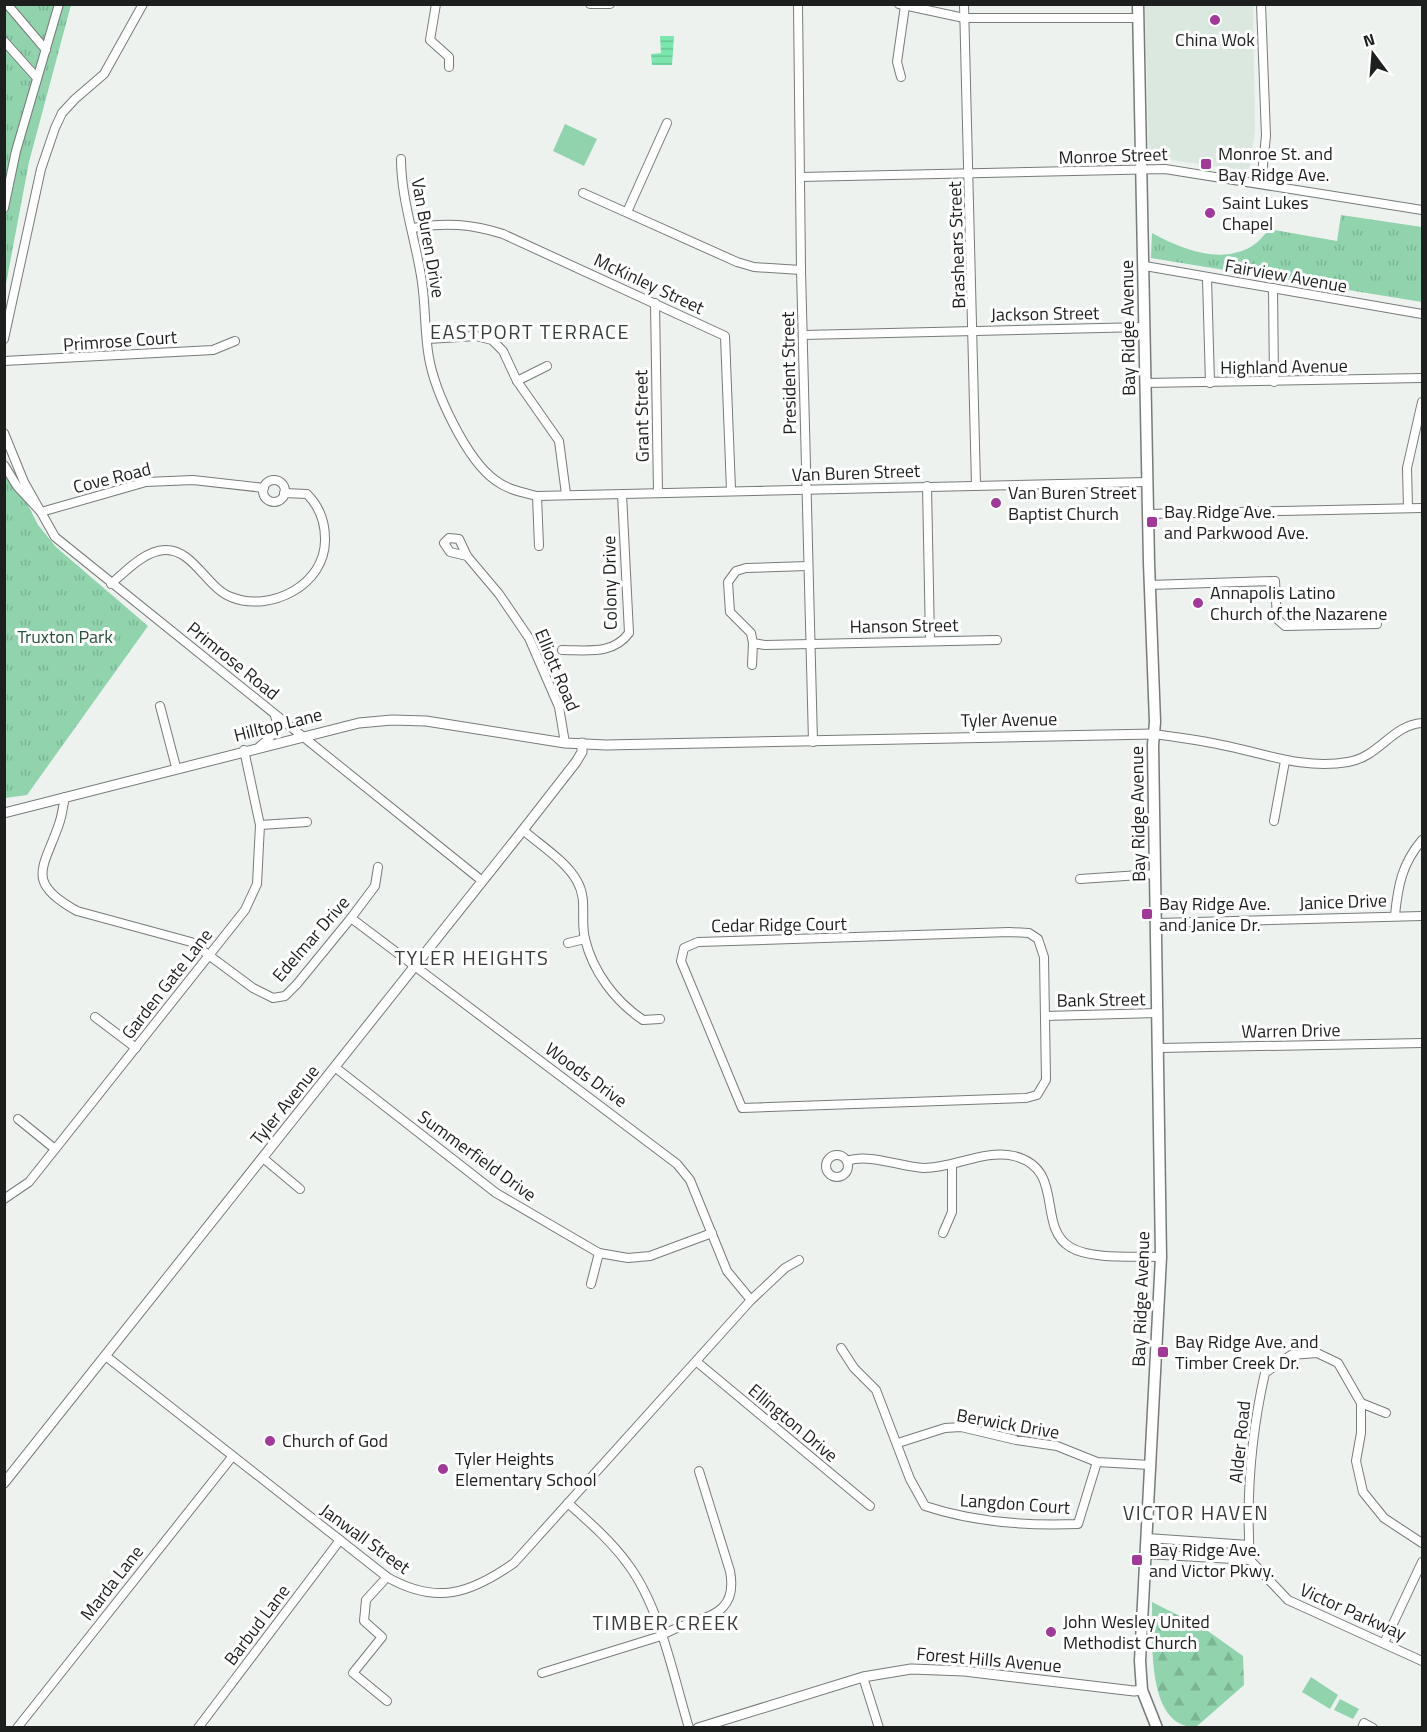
<svg xmlns="http://www.w3.org/2000/svg" width="1427" height="1732" font-family="'Titillium Web',sans-serif">
  <style>
    .built { fill: #dbe8e0 }
    .grass { fill: #90d3ad }
    .forest { fill: url(#forest-firs) }
    .park { fill: url(#park-tufts) }
    .water { fill: url(#water-rules) }
    .lines { fill: none; stroke-linecap: round; stroke-linejoin: round }
    .minor-casing { stroke: #777c79; stroke-width: 10 }
    .tertiary-casing { stroke: #777c79; stroke-width: 11 }
    .secondary-casing { stroke: #777c79; stroke-width: 13 }
    .minor { stroke: #fff; stroke-width: 8 }
    .tertiary { stroke: #fff; stroke-width: 9 }
    .secondary { stroke: #fff; stroke-width: 10 }
    .poi-dot { fill: #a1389a; stroke: #fff; stroke-width: 2 }
    .labels { text-anchor: middle; stroke-width: 6; stroke-linejoin: round; paint-order: stroke }
    .poi-label { font-size: 18px; fill: #1d1f1e; stroke: #fff; text-anchor: start }
    .street-label { font-size: 18px; fill: #1d1f1e; stroke: #fff }
    .park-label { font-size: 18px; fill: #26523b; stroke: #fff }
    .neighbourhood-label { font-size: 20px; letter-spacing: 1.5px; fill: #383d3a; stroke: #fff }
  </style>
  <defs>
    <pattern id="forest-firs" width="22" height="20" patternUnits="userSpaceOnUse" patternTransform="scale(1.5)"><rect width="22" height="20" fill="#90d3ad"/><path d="M5 1l3.5 6h-7zM16 11l3.5 6h-7z" fill="#7cb594"/></pattern>
    <pattern id="park-tufts" width="24" height="20" patternUnits="userSpaceOnUse" patternTransform="scale(1.5)"><rect width="24" height="20" fill="#90d3ad"/><path d="M3 7l-1-3M5 7V3M7 7l1-3M15 17l-1-3M17 17v-4M19 17l1-3" fill="none" stroke="#7cb594"/></pattern>
    <pattern id="water-rules" width="6" height="5" patternUnits="userSpaceOnUse" patternTransform="scale(1.5)"><rect width="6" height="5" fill="#7be6ae"/><path d="M0 2.5h6" fill="none" stroke="#6ac595"/></pattern>
  </defs>
  <rect width="100%" height="100%" fill="#edf2ef"/>
  <path class="built" d="M1145,5H1253L1255,131L1249,171L1149,157Z"/>
  <g class="grass">
    <path d="M565,124L597,139L584,166L553,151Z"/>
    <path d="M1311,1677L1338,1695L1330,1709L1302,1692Z"/>
    <path d="M1340,1699L1359,1709L1353,1719L1334,1710Z"/>
  </g>
  <path class="forest" d="M1152,1602L1205,1629L1243,1656L1244,1685L1196,1727C1145,1728 1153,1637 1152,1602Z"/>
  <g class="park">
    <path d="M5,5H71L29,162L5,289Z"/>
    <path d="M1341,215L1422,227V302L1151,258L1152,233C1181,249 1221,265 1252,246C1259,242 1264,235 1269,229L1337,241Z"/>
    <path d="M5,459L38,525L56,547L148,626L27,795L5,798Z"/>
  </g>
  <path class="water" d="M660,36H674L672,65H652L651,54L661,53Z"/>
  <g class="lines">
    <g class="minor-casing">
      <g id="minor">
        <path d="M7,4L46,50"/>
        <path d="M436,4L430,40L449,57V67"/>
        <path d="M590,4H610"/>
        <path d="M798,4L801,270L813,742"/>
        <path d="M899,4L964,18H1138"/>
        <path d="M964,4L976,485"/>
        <path d="M1261,4L1266,136L1261,184"/>
        <path d="M4,41L37,78"/>
        <path d="M901,77L897,62L905,6"/>
        <path d="M401,159C401,198 415,238 421,276C426,303 424,331 429,358C435,392 466,459 495,480C508,490 522,492 537,496L1147,482"/>
        <path d="M800,177L1165,169L1422,210"/>
        <path d="M583,193L737,262L754,267L801,270"/>
        <path d="M4,208L16,151L59,4"/>
        <path d="M627,212L667,123"/>
        <path d="M413,228C445,222 472,224 503,234L725,336L731,490"/>
        <path d="M1145,266L1422,314"/>
        <path d="M1207,278L1210,383"/>
        <path d="M1273,288L1274,382"/>
        <path d="M655,303L658,493"/>
        <path d="M803,335L1144,327"/>
        <path d="M4,339L41,169L55,128L62,113L75,99L104,74L143,4"/>
        <path d="M428,339L476,336L492,340L503,351L517,381L559,441L566,494"/>
        <path d="M4,361L213,350L235,341"/>
        <path d="M517,381L547,366"/>
        <path d="M1145,383L1422,378"/>
        <path d="M4,433L24,482L55,537L481,880"/>
        <path d="M4,465L17,486L41,512L146,482L193,480L264,488"/>
        <circle cx="274" cy="491" r="11"/>
        <path d="M927,486L930,640"/>
        <path d="M537,496L539,546"/>
        <path d="M1408,508L1407,468L1422,402"/>
        <path d="M1147,514L1422,508"/>
        <path d="M467,556L450,552L444,543L449,538L459,539L467,556L499,594L529,638L559,707L565,743"/>
        <path d="M808,566L746,568L736,571L728,582L730,612L751,633L753,643L765,645L997,640"/>
        <path d="M111,584C126,571 144,551 165,550C193,549 207,588 231,597C270,613 326,585 325,539C325,521 320,507 307,494L284,493"/>
        <path d="M1149,585L1275,581L1277,619L1285,626L1377,624"/>
        <path d="M562,650C587,650 613,655 629,633L622,494"/>
        <path d="M752,665L753,643"/>
        <path d="M160,706L176,767"/>
        <path d="M1154,734C1176,737 1200,740 1222,745C1263,753 1304,770 1348,762C1379,757 1392,725 1422,723"/>
        <path d="M260,746C270,738 281,730 275,716"/>
        <path d="M65,797C63,806 62,816 59,824C44,868 24,882 77,911L191,942L253,988L273,998L285,996L297,984L351,918L375,886L378,867"/>
        <path d="M1274,821L1285,761"/>
        <path d="M260,825L307,822"/>
        <path d="M523,830C540,845 566,861 577,881C588,900 580,919 585,939C593,972 615,1001 643,1020L660,1019"/>
        <path d="M1080,879L1155,874"/>
        <path d="M1395,915C1398,885 1402,864 1422,840"/>
        <path d="M351,918L677,1164L690,1180L727,1271L751,1300"/>
        <path d="M1157,923L1422,916"/>
        <path d="M1009,932L1029,933L1038,939L1044,957L1046,1080L1037,1095L1026,1098L742,1108L681,961L684,948L698,942Z"/>
        <path d="M568,943L585,939"/>
        <path d="M1045,1016L1158,1013"/>
        <path d="M95,1017L136,1048"/>
        <path d="M1160,1048L1422,1043"/>
        <path d="M336,1068L496,1193L599,1253L628,1258L650,1256L712,1233"/>
        <path d="M18,1119L55,1149"/>
        <circle cx="837" cy="1166" r="11"/>
        <path d="M263,1158L300,1189"/>
        <path d="M847,1161C870,1153 900,1167 924,1168C954,1168 985,1149 1014,1156C1066,1169 1036,1226 1070,1247C1091,1260 1137,1256 1161,1257"/>
        <path d="M4,1199L29,1182L245,910L257,884L260,825L244,750"/>
        <path d="M943,1233L952,1212V1165"/>
        <path d="M591,1284L599,1253"/>
        <path d="M841,1348L854,1368L876,1390L910,1479L925,1506C973,1522 1027,1526 1078,1524L1097,1462"/>
        <path d="M107,1357L387,1577C436,1605 470,1594 514,1563L751,1300L785,1268L799,1260"/>
        <path d="M697,1362L870,1506"/>
        <path d="M1361,1403L1386,1413"/>
        <path d="M898,1443L945,1428L961,1427L1016,1440L1057,1446L1097,1462L1150,1465"/>
        <path d="M568,1503C588,1521 611,1541 627,1563C660,1606 673,1675 689,1728"/>
        <path d="M1147,1538L1249,1545"/>
        <path d="M1422,1543L1384,1518L1363,1492L1356,1461L1361,1433V1403L1338,1363L1317,1353L1291,1355L1265,1373C1251,1434 1246,1498 1250,1560L1288,1600L1422,1661"/>
        <path d="M1146,1554L1250,1560"/>
        <path d="M387,1577L366,1600L364,1621L382,1637L353,1673L387,1701"/>
        <path d="M1384,1643L1422,1562"/>
        <path d="M542,1673L661,1636C693,1615 740,1623 730,1571L699,1471"/>
        <path d="M863,1677L879,1728"/>
        <path d="M17,1728L232,1457"/>
        <path d="M198,1728L340,1540"/>
        <path d="M1362,1728L1364,1723L1373,1728"/>
      </g>
    </g>
    <g class="tertiary-casing">
      <g id="tertiary">
        <path d="M4,813L359,723L392,720L426,721L565,743L606,745L1154,734"/>
        <path d="M4,1483L523,830L576,762L582,752V743"/>
        <path d="M698,1728L863,1677L911,1669L964,1671L1134,1691L1142,1690"/>
      </g>
    </g>
    <g class="secondary-casing">
      <path id="secondary" d="M1138,4L1149,563L1155,722L1153,745L1161,1257L1140,1661L1142,1690L1157,1728"/>
    </g>
    <use href="#minor" class="minor"/>
    <use href="#tertiary" class="tertiary"/>
    <use href="#secondary" class="secondary"/>
  </g>
  <g class="poi-dot">
    <circle cx="1215" cy="20" r="6"/>
    <rect x="1200" y="158" width="12" height="12" rx="3"/>
    <circle cx="1210" cy="213" r="6"/>
    <circle cx="996" cy="503" r="6"/>
    <rect x="1146" y="516" width="12" height="12" rx="3"/>
    <circle cx="1198" cy="603" r="6"/>
    <rect x="1141" y="908" width="12" height="12" rx="3"/>
    <rect x="1157" y="1346" width="12" height="12" rx="3"/>
    <circle cx="270" cy="1441" r="6"/>
    <circle cx="443" cy="1469" r="6"/>
    <rect x="1131" y="1554" width="12" height="12" rx="3"/>
    <circle cx="1051" cy="1632" r="6"/>
  </g>
  <g class="labels">
    <g class="poi-label">
      <text x="1215" y="46" text-anchor="middle">China Wok</text>
      <text x="1218" y="160">Monroe St. and<tspan x="1218" dy="21">Bay Ridge Ave.</tspan></text>
      <text x="1222" y="209">Saint Lukes<tspan x="1222" dy="21">Chapel</tspan></text>
      <text x="1008" y="499">Van Buren Street<tspan x="1008" dy="21">Baptist Church</tspan></text>
      <text x="1164" y="518">Bay Ridge Ave.<tspan x="1164" dy="21">and Parkwood Ave.</tspan></text>
      <text x="1210" y="599">Annapolis Latino<tspan x="1210" dy="21">Church of the Nazarene</tspan></text>
      <text x="1159" y="910">Bay Ridge Ave.<tspan x="1159" dy="21">and Janice Dr.</tspan></text>
      <text x="1175" y="1348">Bay Ridge Ave. and<tspan x="1175" dy="21">Timber Creek Dr.</tspan></text>
      <text x="282" y="1447">Church of God</text>
      <text x="455" y="1465">Tyler Heights<tspan x="455" dy="21">Elementary School</tspan></text>
      <text x="1149" y="1556">Bay Ridge Ave.<tspan x="1149" dy="21">and Victor Pkwy.</tspan></text>
      <text x="1063" y="1628">John Wesley United<tspan x="1063" dy="21">Methodist Church</tspan></text>
    </g>
    <g class="street-label">
      <text transform="translate(1113 156) rotate(-2)" y="6">Monroe Street</text>
      <text transform="translate(428 238) rotate(80)" y="6">Van Buren Drive</text>
      <text transform="translate(957 245) rotate(-92)" y="6">Brashears Street</text>
      <text transform="translate(1286 276) rotate(10)" y="6">Fairview Avenue</text>
      <text transform="translate(649 284) rotate(25)" y="6">McKinley Street</text>
      <text transform="translate(1045 314) rotate(-1)" y="6">Jackson Street</text>
      <text transform="translate(1128 328) rotate(-91)" y="6">Bay Ridge Avenue</text>
      <text transform="translate(120 341) rotate(-4)" y="6">Primrose Court</text>
      <text transform="translate(1284 367) rotate(-1)" y="6">Highland Avenue</text>
      <text transform="translate(789 373) rotate(-91)" y="6">President Street</text>
      <text transform="translate(642 416) rotate(-91)" y="6">Grant Street</text>
      <text transform="translate(856 473) rotate(-2)" y="6">Van Buren Street</text>
      <text transform="translate(112 478) rotate(-14)" y="6">Cove Road</text>
      <text transform="translate(610 583) rotate(-91)" y="6">Colony Drive</text>
      <text transform="translate(904 626) rotate(-1)" y="6">Hanson Street</text>
      <text transform="translate(233 661) rotate(39)" y="6">Primrose Road</text>
      <text transform="translate(557 670) rotate(67)" y="6">Elliott Road</text>
      <text transform="translate(1009 720) rotate(-1)" y="6">Tyler Avenue</text>
      <text transform="translate(278 725) rotate(-14)" y="6">Hilltop Lane</text>
      <text transform="translate(1138 814) rotate(-91)" y="6">Bay Ridge Avenue</text>
      <text transform="translate(1343 902) rotate(-2)" y="6">Janice Drive</text>
      <text transform="translate(779 925) rotate(-1)" y="6">Cedar Ridge Court</text>
      <text transform="translate(311 939) rotate(-49)" y="6">Edelmar Drive</text>
      <text transform="translate(167 984) rotate(-52)" y="6">Garden Gate Lane</text>
      <text transform="translate(1101 1000) rotate(-1)" y="6">Bank Street</text>
      <text transform="translate(1291 1031) rotate(-1)" y="6">Warren Drive</text>
      <text transform="translate(586 1075) rotate(36)" y="6">Woods Drive</text>
      <text transform="translate(285 1105) rotate(-51)" y="6">Tyler Avenue</text>
      <text transform="translate(477 1156) rotate(36)" y="6">Summerfield Drive</text>
      <text transform="translate(1141 1299) rotate(-88)" y="6">Bay Ridge Avenue</text>
      <text transform="translate(793 1423) rotate(40)" y="6">Ellington Drive</text>
      <text transform="translate(1008 1424) rotate(10)" y="6">Berwick Drive</text>
      <text transform="translate(1240 1442) rotate(-84)" y="6">Alder Road</text>
      <text transform="translate(1015 1504) rotate(4)" y="6">Langdon Court</text>
      <text transform="translate(365 1539) rotate(36)" y="6">Janwall Street</text>
      <text transform="translate(112 1583) rotate(-52)" y="6">Marda Lane</text>
      <text transform="translate(1353 1612) rotate(24)" y="6">Victor Parkway</text>
      <text transform="translate(257 1625) rotate(-53)" y="6">Barbud Lane</text>
      <text transform="translate(989 1660) rotate(5)" y="6">Forest Hills Avenue</text>
    </g>
    <g class="park-label">
      <text x="65" y="643">Truxton Park</text>
    </g>
    <g class="neighbourhood-label">
      <text x="530" y="339">EASTPORT TERRACE</text>
      <text x="472" y="965">TYLER HEIGHTS</text>
      <text x="1196" y="1520">VICTOR HAVEN</text>
      <text x="666" y="1630">TIMBER CREEK</text>
    </g>
  </g>
  <rect width="1427" height="1732" fill="none" stroke="#1d1f1e" stroke-width="12"/>
  <g transform="translate(1373 54) rotate(344)" stroke="#ffffff" stroke-width="4.5" paint-order="stroke">
  <path d="M0-4.5L10 22L0 15L-10 22Z" fill="#1d1f1e"/>
  <text y="-9" font-size="16" font-weight="bold" text-anchor="middle" fill="#1d1f1e">N</text>
  </g>
</svg>
